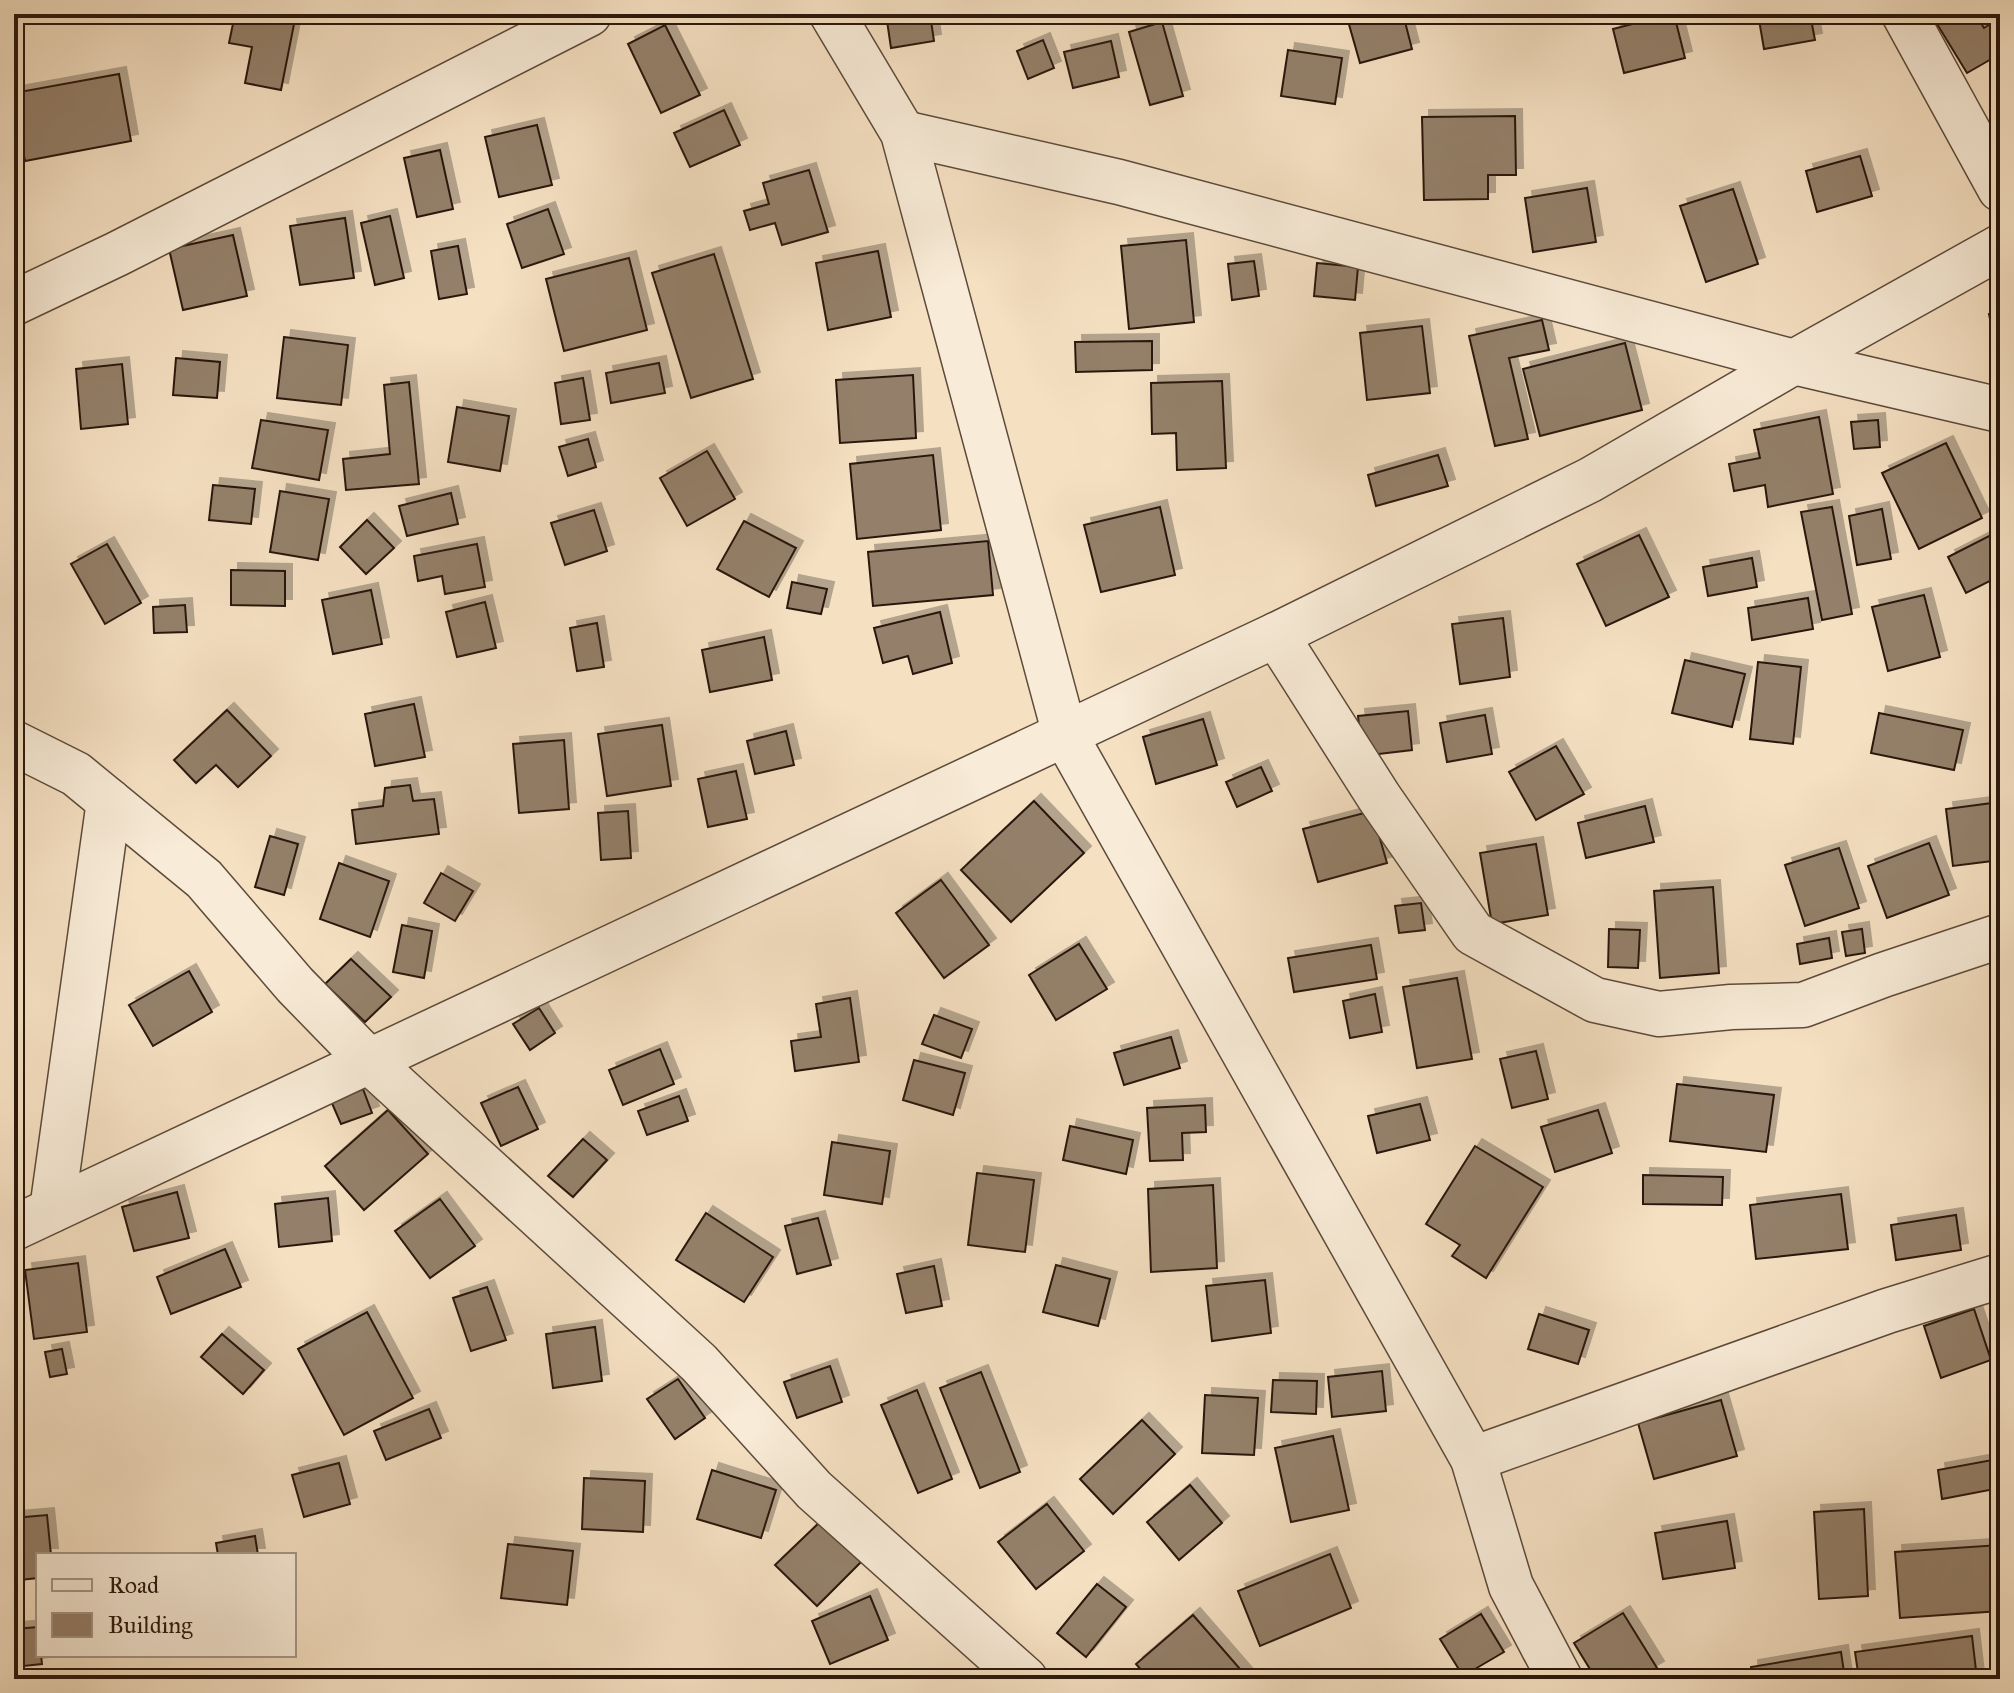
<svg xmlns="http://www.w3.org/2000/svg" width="2014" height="1693" font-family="'IM FELL Great Primer',serif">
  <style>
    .building { fill: #94806b; stroke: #2a180c; stroke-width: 2; filter: url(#shadow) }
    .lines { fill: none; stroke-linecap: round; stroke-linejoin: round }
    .street-casing { stroke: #5d4a3a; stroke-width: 47 }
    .street { stroke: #f8ebd7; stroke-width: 44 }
  </style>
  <defs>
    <filter id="shadow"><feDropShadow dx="7" dy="-7" stdDeviation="0" flood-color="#0004"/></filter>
  </defs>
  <rect width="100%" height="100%" fill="#f5e0c2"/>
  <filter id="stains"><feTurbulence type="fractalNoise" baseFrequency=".0025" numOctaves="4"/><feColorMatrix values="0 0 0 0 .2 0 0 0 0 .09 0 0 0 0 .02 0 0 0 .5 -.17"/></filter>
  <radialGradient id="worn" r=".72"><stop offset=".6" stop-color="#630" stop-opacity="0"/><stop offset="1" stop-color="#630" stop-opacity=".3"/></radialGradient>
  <g class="building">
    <path d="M235,14H269L295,19L281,90L245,83L252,47L229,43Z"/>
    <path d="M886,14H930L934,41L891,48Z"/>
    <path d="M1346,14H1403L1412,49L1360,63Z"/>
    <path d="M1671,14H1674L1685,58L1624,73L1613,29Z"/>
    <path d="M1758,14H1810L1815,40L1764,49Z"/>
    <path d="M1942,14H1975L1984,28L2000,18V54L1967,73L1934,19Z"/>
    <path d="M1162,22L1183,96L1150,105L1129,32Z"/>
    <path d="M665,25L700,95L661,113L628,44Z"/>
    <path d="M1043,40L1054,68L1028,79L1017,51Z"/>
    <path d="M1111,41L1119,77L1073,88L1064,52Z"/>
    <path d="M1288,50L1342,58L1335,104L1281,96Z"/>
    <path d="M119,74L131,141L25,161L14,108V93Z"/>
    <path d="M724,110L740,145L690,167L674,133Z"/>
    <path d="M1515,116L1516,175H1488V199L1424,200L1422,117Z"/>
    <path d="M537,125L552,185L499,197L485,137Z"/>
    <path d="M440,150L453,209L417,217L404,158Z"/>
    <path d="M1860,156L1872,196L1817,212L1806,171Z"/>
    <path d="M809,170L828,232L782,245L775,223L750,230L744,211L769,204L763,183Z"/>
    <path d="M1587,188L1596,242L1533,252L1525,198Z"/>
    <path d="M1733,189L1758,264L1706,282L1680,206Z"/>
    <path d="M548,209L564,254L522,268L507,224Z"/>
    <path d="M390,216L404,278L375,285L361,223Z"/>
    <path d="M345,218L354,278L300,285L290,226Z"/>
    <path d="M233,235L247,296L183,310L169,249Z"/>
    <path d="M1186,240L1194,322L1129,329L1121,246Z"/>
    <path d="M458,246L467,294L439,299L431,251Z"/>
    <path d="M878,251L891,317L828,330L816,263Z"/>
    <path d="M714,254L753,379L691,398L652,273Z"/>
    <path d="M629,258L647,330L564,351L546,279Z"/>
    <path d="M1254,261L1259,296L1232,300L1228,264Z"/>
    <path d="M1317,263L1358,267L1355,300L1314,296Z"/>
    <path d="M2000,312V367L1989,314Z"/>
    <path d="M1542,320L1549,350L1509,358L1528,439L1495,446L1469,336Z"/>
    <path d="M1422,326L1430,393L1367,400L1360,333Z"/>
    <path d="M284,337L348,345L341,405L277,398Z"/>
    <path d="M1152,341V370L1076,372L1075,342Z"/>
    <path d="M1625,343L1642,410L1540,436L1523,369Z"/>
    <path d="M176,358L220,362L217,398L173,395Z"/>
    <path d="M659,363L665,393L611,403L606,373Z"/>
    <path d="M122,364L128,424L81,429L76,369Z"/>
    <path d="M913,375L916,438L840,443L836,380Z"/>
    <path d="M583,378L590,420L561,424L555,383Z"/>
    <path d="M1222,381L1226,468L1177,470L1176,433L1152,434L1151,383Z"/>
    <path d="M409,382L419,484L346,490L343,459L390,454L384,385Z"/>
    <path d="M457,407L509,416L500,471L448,462Z"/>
    <path d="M1819,417L1833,494L1768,507L1765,485L1734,491L1729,464L1760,458L1754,430Z"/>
    <path d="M261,420L328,430L319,480L252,468Z"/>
    <path d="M1878,420L1880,447L1854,449L1851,422Z"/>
    <path d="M588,439L596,467L568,476L559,447Z"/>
    <path d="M1946,443L1982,518L1919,549L1882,473Z"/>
    <path d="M707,451L735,499L687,526L660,478Z"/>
    <path d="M933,455L941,530L857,539L850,464Z"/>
    <path d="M1438,455L1448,486L1376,506L1368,475Z"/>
    <path d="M213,485L255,489L251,524L209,520Z"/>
    <path d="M280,491L329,499L318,560L270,552Z"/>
    <path d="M451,493L458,524L407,536L399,506Z"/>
    <path d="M1160,507L1175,575L1101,592L1084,525Z"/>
    <path d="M1832,507L1852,614L1822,620L1801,512Z"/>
    <path d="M1882,509L1891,559L1857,565L1849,516Z"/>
    <path d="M594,510L607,551L565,565L551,523Z"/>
    <path d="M367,520L394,548L366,574L340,547Z"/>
    <path d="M744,521L796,548L769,597L717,569Z"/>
    <path d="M1993,534L2000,546V576L1966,593L1948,557Z"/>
    <path d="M1639,535L1669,597L1606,626L1577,564Z"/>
    <path d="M988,541L993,595L873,606L868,552Z"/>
    <path d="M107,544L141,603L105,624L71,564Z"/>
    <path d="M477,544L485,587L445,594L442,576L418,581L414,556Z"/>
    <path d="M1752,558L1757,587L1708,596L1703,567Z"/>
    <path d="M231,570L285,571V606L231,605Z"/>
    <path d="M792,582L827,589L821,614L787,608Z"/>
    <path d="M371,590L382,644L333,654L322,600Z"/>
    <path d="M1924,595L1940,657L1888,671L1872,607Z"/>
    <path d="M1808,598L1813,629L1752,640L1748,608Z"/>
    <path d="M485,602L496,648L457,657L446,612Z"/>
    <path d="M185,605L187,632L154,633L153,607Z"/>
    <path d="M940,612L952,663L913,674L908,656L883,663L874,628Z"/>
    <path d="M1503,618L1510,677L1460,684L1452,624Z"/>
    <path d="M597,623L604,667L577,671L570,628Z"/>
    <path d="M764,637L772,680L710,692L702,650Z"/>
    <path d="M1685,660L1745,674L1732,727L1672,713Z"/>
    <path d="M1758,662L1801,667L1793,744L1750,739Z"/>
    <path d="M414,704L425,757L375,766L365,714Z"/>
    <path d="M227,710L271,756L238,787L216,765L196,783L174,760Z"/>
    <path d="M1408,711L1412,750L1362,756L1358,716Z"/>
    <path d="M1879,713L1963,730L1954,770L1871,753Z"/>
    <path d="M1485,715L1492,754L1447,762L1440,723Z"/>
    <path d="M1203,719L1217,765L1156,784L1143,737Z"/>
    <path d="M662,725L671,786L607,796L598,734Z"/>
    <path d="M786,731L794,765L755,774L747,741Z"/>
    <path d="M564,740L569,809L519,813L513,744Z"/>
    <path d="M1556,746L1584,794L1536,820L1509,772Z"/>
    <path d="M1261,767L1272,791L1237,807L1226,782Z"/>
    <path d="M736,771L747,819L708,827L698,779Z"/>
    <path d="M410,785L413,801L434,799L439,834L356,844L352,810L383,806L385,788Z"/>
    <path d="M1034,801L1084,853L1011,922L961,870Z"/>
    <path d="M2000,802V860L1953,866L1946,809Z"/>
    <path d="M1645,806L1654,842L1586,858L1578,823Z"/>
    <path d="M628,811L631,858L601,860L598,813Z"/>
    <path d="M1372,811L1387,863L1318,882L1303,829Z"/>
    <path d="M270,836L298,844L284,895L255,887Z"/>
    <path d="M1929,843L1949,895L1887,918L1868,866Z"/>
    <path d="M1536,844L1548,915L1492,924L1480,853Z"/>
    <path d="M1839,848L1859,908L1805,926L1785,865Z"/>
    <path d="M339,863L389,881L370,937L320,919Z"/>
    <path d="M441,873L473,891L455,921L424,903Z"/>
    <path d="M941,880L989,945L944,978L896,913Z"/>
    <path d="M1713,887L1719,973L1660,978L1654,891Z"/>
    <path d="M1421,903L1425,930L1399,933L1395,906Z"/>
    <path d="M402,925L432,931L424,978L393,972Z"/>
    <path d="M1609,929L1640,930L1638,968L1608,967Z"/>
    <path d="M1862,929L1865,953L1846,956L1842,932Z"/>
    <path d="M1829,938L1832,958L1800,964L1797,944Z"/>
    <path d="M1079,944L1107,989L1056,1020L1029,975Z"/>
    <path d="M1371,945L1377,979L1294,992L1288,958Z"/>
    <path d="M351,959L391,997L365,1022L325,984Z"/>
    <path d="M189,971L212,1012L153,1046L129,1005Z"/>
    <path d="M1457,978L1472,1059L1417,1068L1403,987Z"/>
    <path d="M1375,994L1382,1032L1350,1038L1343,1001Z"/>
    <path d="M850,998L859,1062L795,1071L791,1041L821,1037L816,1004Z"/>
    <path d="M539,1008L555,1033L530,1050L513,1024Z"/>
    <path d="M934,1015L972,1029L961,1058L922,1044Z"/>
    <path d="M1171,1037L1180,1068L1124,1085L1114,1053Z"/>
    <path d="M660,1049L674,1084L623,1105L609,1070Z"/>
    <path d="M1536,1051L1548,1099L1512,1108L1500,1059Z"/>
    <path d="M914,1060L965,1073L953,1115L903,1100Z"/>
    <path d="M1677,1084L1774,1095L1766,1152L1670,1141Z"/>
    <path d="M518,1087L538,1129L501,1146L481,1103Z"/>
    <path d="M363,1089L372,1113L341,1124L331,1101Z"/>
    <path d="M679,1096L688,1121L647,1135L638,1111Z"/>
    <path d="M1420,1104L1430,1140L1377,1153L1368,1116Z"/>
    <path d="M1205,1105L1206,1132L1182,1133L1183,1160L1150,1161L1147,1108Z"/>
    <path d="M388,1110L428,1154L364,1210L325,1166Z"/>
    <path d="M1598,1110L1612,1153L1555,1172L1541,1127Z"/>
    <path d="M1070,1126L1133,1140L1126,1174L1063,1160Z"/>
    <path d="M583,1139L607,1160L573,1197L548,1176Z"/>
    <path d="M832,1142L890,1151L882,1204L824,1195Z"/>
    <path d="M1475,1146L1543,1187L1486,1278L1452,1256L1460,1245L1426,1224Z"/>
    <path d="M977,1173L1034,1180L1025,1252L968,1245Z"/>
    <path d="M1643,1175L1723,1177L1722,1205L1643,1204Z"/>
    <path d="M2000,1175V1222H1998L1991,1177Z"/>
    <path d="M1213,1185L1217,1268L1151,1272L1148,1189Z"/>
    <path d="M177,1192L189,1238L134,1251L122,1207Z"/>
    <path d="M1841,1194L1848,1249L1756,1259L1750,1205Z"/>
    <path d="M328,1198L332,1241L279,1247L275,1204Z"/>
    <path d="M440,1199L475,1246L430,1278L395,1231Z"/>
    <path d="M706,1213L773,1257L744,1302L676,1260Z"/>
    <path d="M1956,1215L1961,1250L1896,1260L1891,1225Z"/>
    <path d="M818,1218L831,1265L797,1274L785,1226Z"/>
    <path d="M225,1249L241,1287L171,1314L157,1277Z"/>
    <path d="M78,1263L87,1332L34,1339L25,1270Z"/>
    <path d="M1056,1265L1110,1279L1098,1326L1043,1312Z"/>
    <path d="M934,1266L942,1306L906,1313L897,1274Z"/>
    <path d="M1265,1280L1271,1333L1212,1341L1206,1286Z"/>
    <path d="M487,1287L506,1340L471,1351L453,1298Z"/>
    <path d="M1974,1309L1991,1360L1941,1378L1924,1326Z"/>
    <path d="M367,1312L413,1398L344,1435L298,1349Z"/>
    <path d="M1539,1314L1589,1330L1578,1364L1528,1349Z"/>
    <path d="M595,1327L602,1381L553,1388L546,1334Z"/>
    <path d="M222,1334L264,1370L243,1394L201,1357Z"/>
    <path d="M62,1349L67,1374L50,1377L45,1352Z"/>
    <path d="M830,1366L842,1402L797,1418L784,1382Z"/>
    <path d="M1382,1371L1386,1411L1332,1417L1328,1377Z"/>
    <path d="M981,1372L1020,1472L980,1488L940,1388Z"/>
    <path d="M678,1379L705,1418L675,1439L647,1399Z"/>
    <path d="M1273,1380L1317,1381L1316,1414L1271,1412Z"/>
    <path d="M917,1390L952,1479L918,1493L881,1405Z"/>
    <path d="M1205,1395L1258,1398L1254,1455L1202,1453Z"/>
    <path d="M1721,1400L1737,1456L1654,1479L1638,1423Z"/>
    <path d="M429,1409L441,1438L386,1460L374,1431Z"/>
    <path d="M1142,1420L1175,1454L1113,1514L1080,1479Z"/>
    <path d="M2000,1429V1488L1942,1499L1938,1470L1998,1459L1993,1431Z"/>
    <path d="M1333,1436L1349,1510L1291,1522L1275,1448Z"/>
    <path d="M339,1463L350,1504L304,1517L292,1475Z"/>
    <path d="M712,1470L776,1490L761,1538L697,1519Z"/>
    <path d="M584,1478L645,1481L643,1532L582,1529Z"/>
    <path d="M1190,1485L1222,1523L1179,1560L1147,1522Z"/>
    <path d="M1047,1504L1084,1551L1036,1589L998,1542Z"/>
    <path d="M1864,1509L1868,1596L1819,1599L1814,1512Z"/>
    <path d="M47,1515L51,1555H38V1578L20,1580L14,1518Z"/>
    <path d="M822,1520L862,1561L817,1606L775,1565Z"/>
    <path d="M1727,1521L1735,1568L1663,1579L1655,1533Z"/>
    <path d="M255,1536L258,1555H218L216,1543Z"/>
    <path d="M508,1544L573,1551L567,1605L501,1598Z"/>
    <path d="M2000,1545V1611L1900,1618L1895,1552Z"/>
    <path d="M1330,1554L1351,1608L1260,1646L1238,1591Z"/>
    <path d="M1097,1584L1126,1607L1086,1657L1057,1633Z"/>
    <path d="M870,1596L888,1640L830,1664L812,1621Z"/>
    <path d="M1623,1613L1657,1668L1639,1679H1596L1574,1643Z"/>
    <path d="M1481,1614L1504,1652L1463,1676L1440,1639Z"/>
    <path d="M1193,1615L1247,1677L1245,1679H1149L1136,1664Z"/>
    <path d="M38,1627V1655H41L42,1664L14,1667V1629Z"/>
    <path d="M1972,1636L1977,1679H1859L1855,1652Z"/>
    <path d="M1841,1652L1845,1679H1752L1751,1667Z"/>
  </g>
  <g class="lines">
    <g class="street-casing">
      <g id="street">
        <path d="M832,14L903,133L1065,735L1473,1459L1511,1586L1560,1679"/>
        <path d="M1904,14L2000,189"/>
        <path d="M903,133L1119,182L1794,362L2000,410"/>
        <path d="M14,303L117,254L589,14"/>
        <path d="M1276,635L1379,797L1473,933L1595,1000L1659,1014L1731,1007L1803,1005L1883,975L2000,936"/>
        <path d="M14,743L76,774L204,879L295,985L369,1061L699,1363L814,1490L1025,1679"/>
        <path d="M52,1210L109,801"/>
        <path d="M14,1228L1276,635L1590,480L1794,362L2000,247"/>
        <path d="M1473,1459L1887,1311L2000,1276"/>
      </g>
    </g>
    <use href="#street" class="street"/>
  </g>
  <rect width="2014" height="1693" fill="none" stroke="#f5e0c2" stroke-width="48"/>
  <rect x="16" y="16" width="1982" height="1661" fill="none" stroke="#2a180c" stroke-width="4"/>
  <rect x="24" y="24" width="1966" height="1645" fill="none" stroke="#2a180c" stroke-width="2"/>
  <rect x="36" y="1553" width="260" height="104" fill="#f8ebd7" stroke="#a69786" stroke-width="2"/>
  <rect x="52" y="1579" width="40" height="12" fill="#f8ebd7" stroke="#a69786" stroke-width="2"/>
  <text x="108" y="1593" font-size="24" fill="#2a180c">Road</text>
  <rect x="52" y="1613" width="40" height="24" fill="#94806b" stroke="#a69786" stroke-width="2"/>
  <text x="108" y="1633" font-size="24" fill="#2a180c">Building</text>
  <rect width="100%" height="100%" filter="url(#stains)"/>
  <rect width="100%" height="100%" fill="url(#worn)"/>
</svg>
